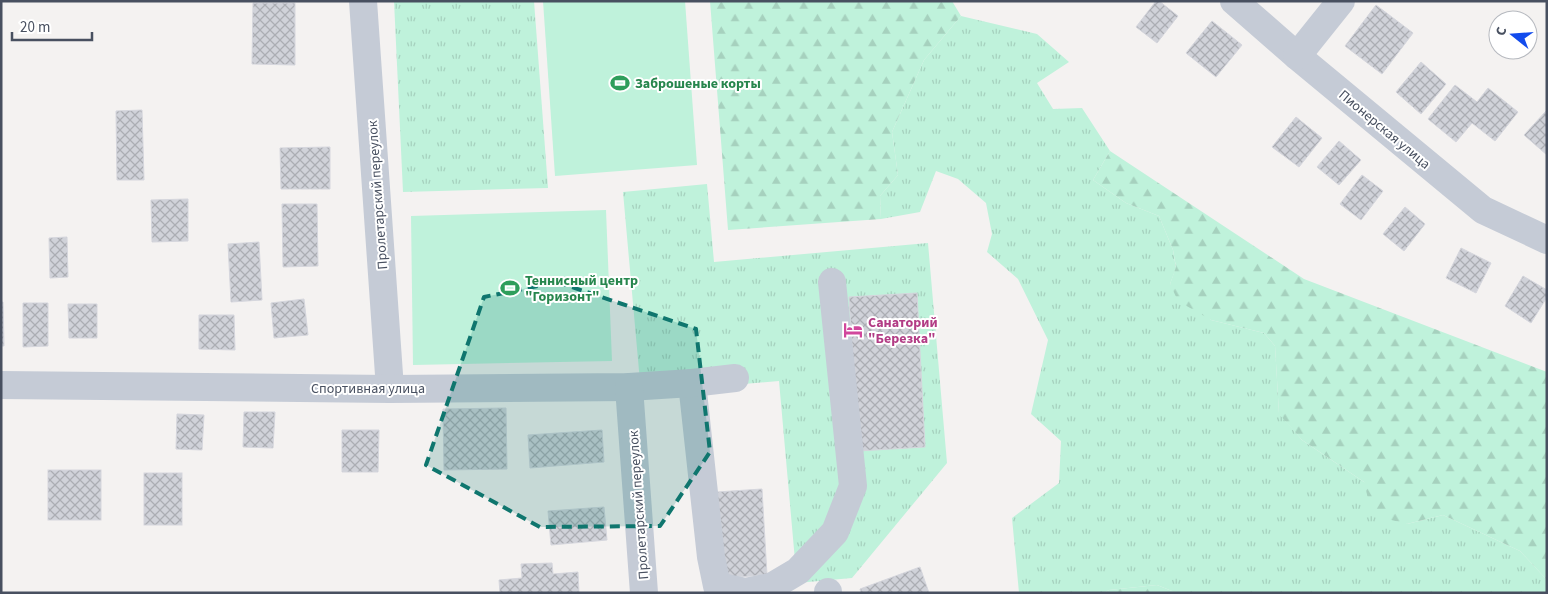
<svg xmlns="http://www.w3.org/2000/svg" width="1548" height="594" font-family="'Source Sans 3',sans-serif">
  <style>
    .grass { fill: url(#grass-tufts) }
    .forest { fill: url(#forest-firs) }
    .pitch { fill: #bff2db }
    .building { fill: url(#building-cross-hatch); stroke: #d5d6dd }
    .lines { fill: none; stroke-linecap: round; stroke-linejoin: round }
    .minor { stroke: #c5cbd6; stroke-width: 28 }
    .marked { fill: #0f766e; fill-opacity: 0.2; stroke: #0f766e; stroke-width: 4; stroke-dasharray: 10 6; stroke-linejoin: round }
    .labels { text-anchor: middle; stroke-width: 4; stroke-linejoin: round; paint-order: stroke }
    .leisure-label { font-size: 14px; font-weight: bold; fill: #27864d; stroke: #fff; text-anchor: start }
    .street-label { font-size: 14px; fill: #485060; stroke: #fff }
    .hotel-label { font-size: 14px; font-weight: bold; fill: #b23c85; stroke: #fff; text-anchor: start }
  </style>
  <defs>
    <pattern id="grass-tufts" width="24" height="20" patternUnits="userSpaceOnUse" patternTransform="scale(1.25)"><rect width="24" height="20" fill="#bff2db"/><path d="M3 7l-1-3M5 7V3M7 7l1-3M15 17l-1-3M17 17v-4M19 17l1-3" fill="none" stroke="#a6d1be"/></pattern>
    <pattern id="forest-firs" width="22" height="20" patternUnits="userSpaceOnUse" patternTransform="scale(1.25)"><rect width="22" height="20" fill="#bff2db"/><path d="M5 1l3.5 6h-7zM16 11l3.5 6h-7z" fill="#a6d1be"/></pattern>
    <pattern id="building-cross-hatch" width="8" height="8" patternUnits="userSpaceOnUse" patternTransform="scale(1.25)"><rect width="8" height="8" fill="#d0d2d9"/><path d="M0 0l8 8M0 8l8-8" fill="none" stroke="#abadb3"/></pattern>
  </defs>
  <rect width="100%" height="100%" fill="#f4f2f1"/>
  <g class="grass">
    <path d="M394,1H534L548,188L403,192Z"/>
    <path d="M961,16L1037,34L1069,62L1037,83L1053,109L1082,108L1110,151L1093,180L1126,203L1159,216L1173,250L1176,268L1170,284L1211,320L1264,333L1275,346L1279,413L1302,440L1364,482L1407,524L1443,515L1520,551L1547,580V593H1177L1157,585L1109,590L1104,593H1019L1012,518L1059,483L1061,441L1031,414L1048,340L1018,279L987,252L992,234L986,203L958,179L936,171L920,212L881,219L880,196L898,175L892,132L924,60Z"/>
    <path d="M707,184L714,262L928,243L947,463L852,578L797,583L779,381L641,393L623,192Z"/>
  </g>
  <g class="forest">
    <path d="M710,1H952L961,16L924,60L892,132L898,175L880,196L881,219L728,230Z"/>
    <path d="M1110,151L1304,279L1547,372V580L1520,551L1443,515L1407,524L1372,515L1364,482L1302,440L1279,414L1275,346L1264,333L1211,320L1178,301L1170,284L1176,267L1173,250L1159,216L1126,203L1093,180Z"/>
    <path d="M1157,585L1177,593H1104L1109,590Z"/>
  </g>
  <g class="pitch">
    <path d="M543,1H685L697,165L555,176Z"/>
    <path d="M606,210L612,361L413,365L411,216Z"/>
  </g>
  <g class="building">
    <path d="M1156,1H1159L1178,16L1157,43L1136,27Z"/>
    <path d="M253,3H295V65L252,64Z"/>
    <path d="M1376,5L1413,33L1382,74L1345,46Z"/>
    <path d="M1212,21L1242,45L1216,77L1186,53Z"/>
    <path d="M1421,62L1446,84L1421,114L1396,92Z"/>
    <path d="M1455,85L1477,102L1488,88L1518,112L1495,141L1472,123L1456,142L1428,119Z"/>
    <path d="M142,110L144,180H117L116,111Z"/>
    <path d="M1546,111H1547V155L1524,135Z"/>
    <path d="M1296,117L1322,138L1299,167L1272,147Z"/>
    <path d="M1339,141L1361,160L1339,185L1317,167Z"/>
    <path d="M330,147V189H281L280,148Z"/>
    <path d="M1362,175L1383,191L1361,220L1340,204Z"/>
    <path d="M188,199V241L152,242L151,200Z"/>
    <path d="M282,204H317L318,266L283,267Z"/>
    <path d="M1405,207L1425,224L1404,251L1383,234Z"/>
    <path d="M67,237L68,277L50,278L49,238Z"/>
    <path d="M259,242L262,300L231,302L228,244Z"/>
    <path d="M1461,248L1491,263L1476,293L1446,278Z"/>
    <path d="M1523,276L1547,290V297L1531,323L1505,306Z"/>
    <path d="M917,293L925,447L858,451L849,297Z"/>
    <path d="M304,299L308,335L274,338L271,303Z"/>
    <path d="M1,302H3L4,346H1Z"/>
    <path d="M23,303H48V346L23,347Z"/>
    <path d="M68,304H97V338H69Z"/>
    <path d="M199,315H234L235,350L199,349Z"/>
    <path d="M506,408L507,469L444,470L443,409Z"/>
    <path d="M244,412H275L273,448L243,447Z"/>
    <path d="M177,414L204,415L202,450L176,449Z"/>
    <path d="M342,430H379L378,472H342Z"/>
    <path d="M602,430L604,462L530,468L528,435Z"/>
    <rect x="48" y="470" width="53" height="50"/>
    <rect x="144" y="473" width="38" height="52"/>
    <path d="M762,489L767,575L722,578L717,492Z"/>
    <path d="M604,507L607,540L551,545L548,511Z"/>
    <path d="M552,563L553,574L578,572L579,593H500L499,580L522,578L521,564Z"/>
    <path d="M920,567L929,593H861L860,589Z"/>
  </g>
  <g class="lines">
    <g class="minor">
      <path d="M363,1L390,389"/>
      <path d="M1234,1L1297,56L1483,210L1547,240"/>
      <path d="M1297,56L1341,1"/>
      <path d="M692,383L711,557L717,586L745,592L771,587L798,571L835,532L853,486L832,282"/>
      <path d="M1,385L390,389L629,387L692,383L735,378"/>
      <path d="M629,387L644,593"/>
      <path d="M828,592V593"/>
    </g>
  </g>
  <path class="marked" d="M557,282L696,329L710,452L660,526L540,527L426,465L484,297Z"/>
  <defs>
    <g id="stadium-bare" transform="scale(1.5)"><path d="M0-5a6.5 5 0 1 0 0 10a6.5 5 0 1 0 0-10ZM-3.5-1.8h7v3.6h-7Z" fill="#2e9e5b" stroke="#fff" stroke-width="2.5" paint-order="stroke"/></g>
    <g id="hotel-bare" transform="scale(1.5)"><path d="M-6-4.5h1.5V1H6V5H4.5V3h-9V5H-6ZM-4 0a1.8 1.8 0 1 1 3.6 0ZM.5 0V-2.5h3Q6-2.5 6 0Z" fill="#d1479c" stroke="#fff" stroke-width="2.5" paint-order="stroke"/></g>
  </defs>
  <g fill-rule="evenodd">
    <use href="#stadium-bare" x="620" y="83"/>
    <use href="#stadium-bare" x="510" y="288"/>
    <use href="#hotel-bare" x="853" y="330"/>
  </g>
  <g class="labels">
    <g class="leisure-label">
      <text x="635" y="88">Заброшеные корты</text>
      <text x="525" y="285">Теннисный центр<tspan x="525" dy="16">"Горизонт"</tspan></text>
    </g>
    <g class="street-label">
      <text transform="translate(1385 129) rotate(40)" y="5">Пионерская улица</text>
      <text transform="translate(377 195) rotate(-94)" y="5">Пролетарский переулок</text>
      <text x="368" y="393">Спортивная улица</text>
      <text transform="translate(638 505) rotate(-94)" y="5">Пролетарский переулок</text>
    </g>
    <g class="hotel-label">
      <text x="868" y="327">Санаторий<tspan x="868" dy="16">"Березка"</tspan></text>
    </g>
  </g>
  <rect width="1548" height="594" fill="none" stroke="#485060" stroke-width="5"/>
  <g transform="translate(1513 35) rotate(287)"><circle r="24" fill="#ffffff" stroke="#b6b9bf"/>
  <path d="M0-4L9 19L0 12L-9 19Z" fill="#124bed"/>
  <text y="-8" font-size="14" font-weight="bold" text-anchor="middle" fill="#485060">С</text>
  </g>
  <path d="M12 32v8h80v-8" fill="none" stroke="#485060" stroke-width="2.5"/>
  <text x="20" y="32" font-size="15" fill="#485060" stroke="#ffffff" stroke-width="4" paint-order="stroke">20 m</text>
</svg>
